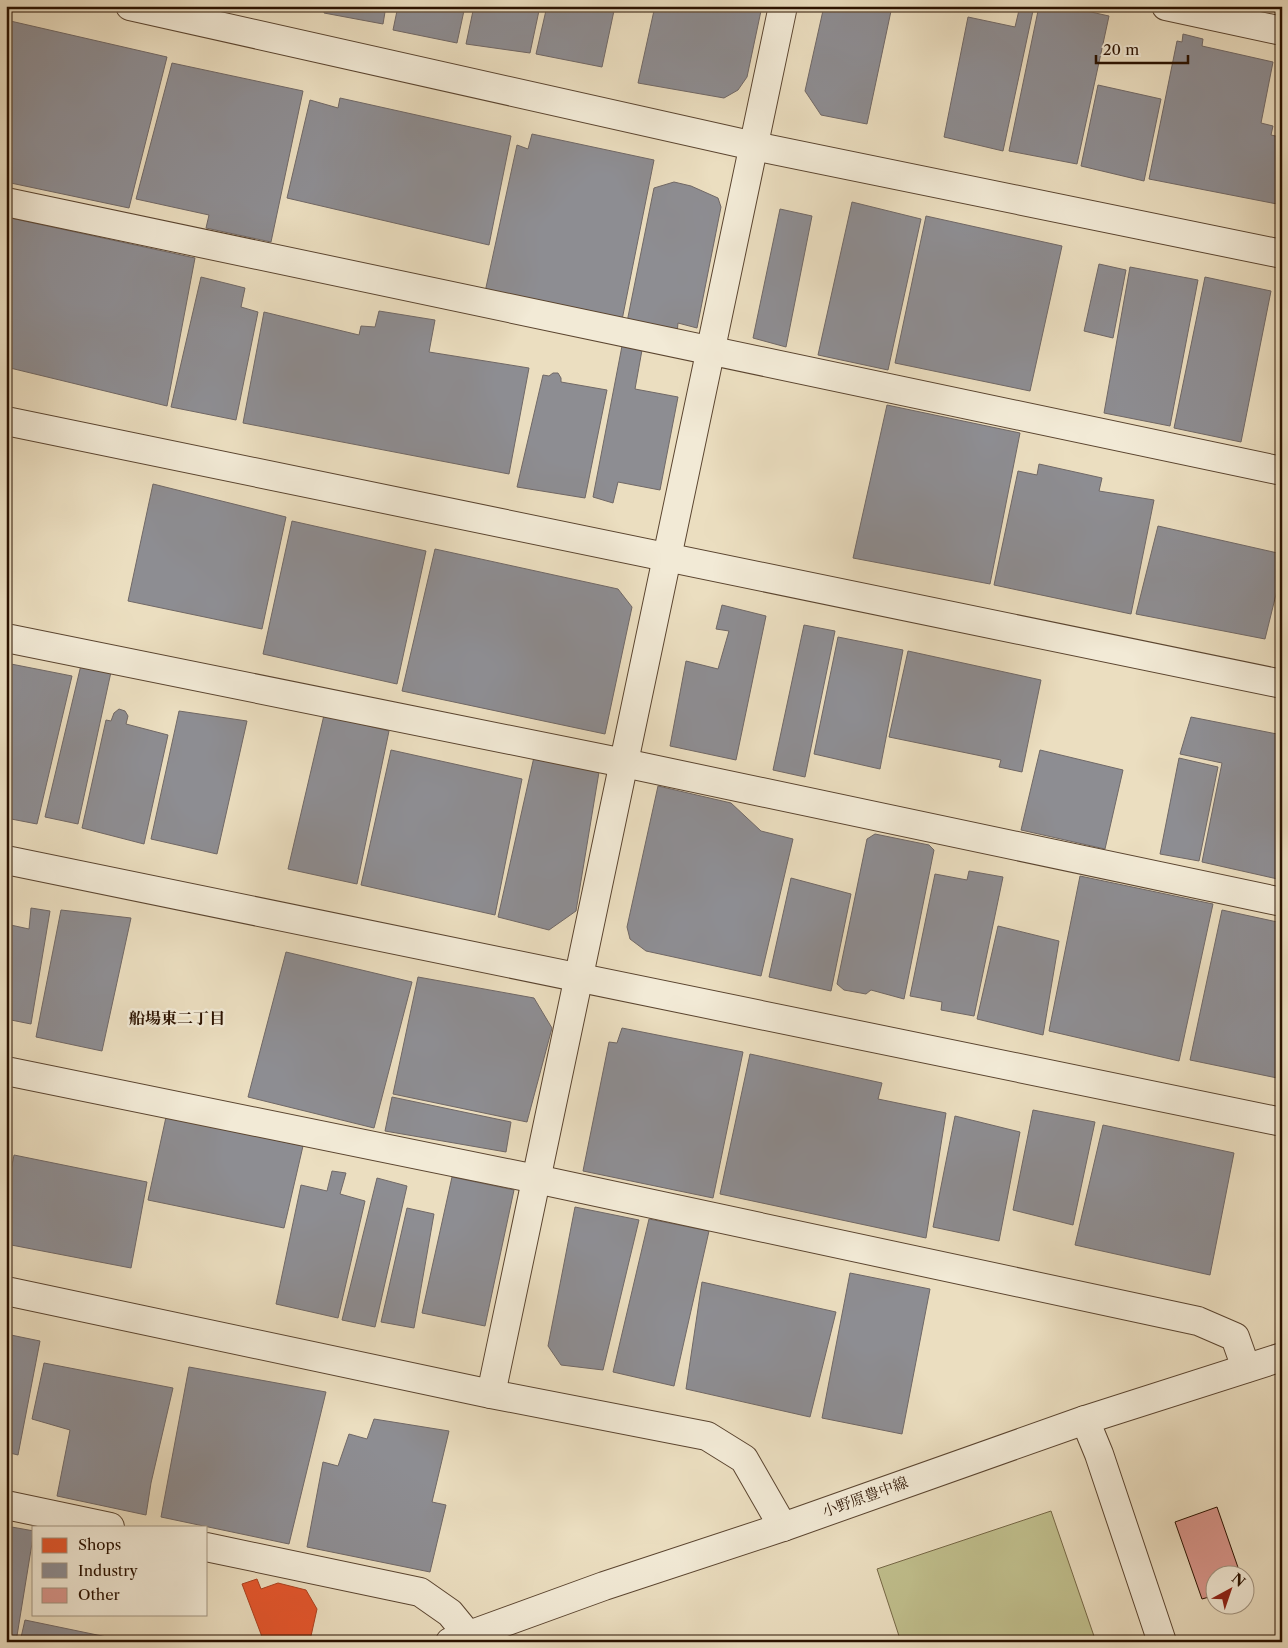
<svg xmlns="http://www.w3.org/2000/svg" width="1288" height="1648" font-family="'Libre Caslon Text','Noto Serif JP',serif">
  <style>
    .green { fill: #c0bf8d; stroke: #766846 }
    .shops { fill: #e4572e; stroke: #ac4220 }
    .industry { fill: #8d8d92; stroke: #706866 }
    .building { fill: #d9968c; stroke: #2b1200 }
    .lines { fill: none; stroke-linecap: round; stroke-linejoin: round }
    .minor-casing { stroke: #5b4530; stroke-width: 30 }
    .minor { stroke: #f2ead6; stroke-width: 28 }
    .labels { text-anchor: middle; stroke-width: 5; stroke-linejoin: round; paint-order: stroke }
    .street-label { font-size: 15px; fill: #2b1200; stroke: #f2ead6 }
    .neighbourhood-label { font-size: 16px; font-weight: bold; fill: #2b1200; stroke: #f2ead6 }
  </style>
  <rect width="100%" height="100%" fill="#ebdec0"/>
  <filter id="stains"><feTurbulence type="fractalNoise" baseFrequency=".004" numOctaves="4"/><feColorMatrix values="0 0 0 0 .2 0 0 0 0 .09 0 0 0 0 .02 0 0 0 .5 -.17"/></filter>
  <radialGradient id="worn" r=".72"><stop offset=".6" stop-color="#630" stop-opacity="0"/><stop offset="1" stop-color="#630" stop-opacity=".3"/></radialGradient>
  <path class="green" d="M1051,1511L1096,1642H901L877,1569Z"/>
  <path class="shops" d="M257,1579L261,1589L278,1583L306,1590L317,1609L311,1636L291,1642H264L242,1584Z"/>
  <g class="industry">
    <path d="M325,6H386L383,24L324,13Z"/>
    <path d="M398,6H465L457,43L393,30Z"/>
    <path d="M474,6H540L530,53L466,44Z"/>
    <path d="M547,6H615L602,67L536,54Z"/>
    <path d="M655,6H762L747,77L738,90L724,98L638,83Z"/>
    <path d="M824,6H869L891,11L867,124L821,115L805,91Z"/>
    <path d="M1020,6H1034L1003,151L944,137L968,17L1015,27Z"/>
    <path d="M1039,6H1064L1109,16L1077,164L1009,151Z"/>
    <path d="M6,20L167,57L129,208L6,182Z"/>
    <path d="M1183,34L1203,39L1202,46L1273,62L1261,123L1273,126L1271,135L1280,137L1278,148H1282V180L1277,204L1149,179L1177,41L1182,42Z"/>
    <path d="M172,63L303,91L271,242L206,228L209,215L136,199Z"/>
    <path d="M1098,85L1161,99L1144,181L1081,166Z"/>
    <path d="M340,98L511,136L489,245L287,198L310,100L338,108Z"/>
    <path d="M532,134L654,160L622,320L485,292L517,145L528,149Z"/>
    <path d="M674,182L691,186L718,198L721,207L697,328L678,323L677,334L627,322L654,188Z"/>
    <path d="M852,202L921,219L888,370L818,355Z"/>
    <path d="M780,209L812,216L786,347L753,338Z"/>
    <path d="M926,216L1062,246L1030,391L895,363Z"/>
    <path d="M6,217L195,258L167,406L6,367Z"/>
    <path d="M1099,264L1126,270L1113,338L1084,331Z"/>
    <path d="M1130,267L1198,280L1170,426L1104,413Z"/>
    <path d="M201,277L245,288L241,307L258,312L236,420L171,407Z"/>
    <path d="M1205,277L1271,291L1241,442L1174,428Z"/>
    <path d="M379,311L435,320L429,352L529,368L509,474L243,423L264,312L359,335L361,326L375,327Z"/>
    <path d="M622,346L642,350L635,389L678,397L660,490L618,482L613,503L593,497Z"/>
    <path d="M553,373H558L561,378V382L607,390L585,498L517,487L543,375L549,376Z"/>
    <path d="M887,405L1020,433L990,584L853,558Z"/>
    <path d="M1039,464L1102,478L1099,491L1154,500L1131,614L994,585L1018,471L1037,475Z"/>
    <path d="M153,484L286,517L262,629L128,601Z"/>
    <path d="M292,521L426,551L397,684L263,654Z"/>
    <path d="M1158,526L1282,554V570L1265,639L1136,614Z"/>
    <path d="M435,549L618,589L632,607L605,734L402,691Z"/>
    <path d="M722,605L766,616L736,760L670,746L686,661L718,669L729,631L716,629Z"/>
    <path d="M804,625L835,631L805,777L773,770Z"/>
    <path d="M838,637L903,650L880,769L814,754Z"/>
    <path d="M908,651L1041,680L1022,772L999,767L1001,760L889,737Z"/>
    <path d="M6,663L72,676L37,824L6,818Z"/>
    <path d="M81,665L111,672L78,824L45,817Z"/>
    <path d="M119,709L125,711L128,716L126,724L168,735L144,844L82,828L106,720L111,721L114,713Z"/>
    <path d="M179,711L247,721L217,854L151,839Z"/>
    <path d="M324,715L389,731L357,884L288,869Z"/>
    <path d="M1191,717L1282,735V880L1202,862L1222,763L1180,754Z"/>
    <path d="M391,750L522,779L495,915L361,885Z"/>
    <path d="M1040,750L1123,770L1105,849L1021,830Z"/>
    <path d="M534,757L599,772L576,911L549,930L498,917Z"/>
    <path d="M1179,758L1218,767L1199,861L1160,854Z"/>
    <path d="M658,786L731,803L761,831L793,839L761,976L646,951L630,939L627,927Z"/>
    <path d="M875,834L929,845L934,850L904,999L871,990L866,994L844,990L837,984L867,839Z"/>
    <path d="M969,871L1003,877L974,1016L941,1010L942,1002L910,996L935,874L967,880Z"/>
    <path d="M1080,876L1213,904L1179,1061L1049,1031Z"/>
    <path d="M791,878L851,894L831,991L769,977Z"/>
    <path d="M31,908L50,911L31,1024L6,1019V924L29,929Z"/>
    <path d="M61,910L131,918L102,1051L36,1037Z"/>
    <path d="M1222,910L1282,923V1079L1190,1060Z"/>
    <path d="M998,926L1059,941L1043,1035L977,1019Z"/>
    <path d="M286,952L412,982L374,1128L248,1097Z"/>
    <path d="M418,977L534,998L552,1028L527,1122L393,1094Z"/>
    <path d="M622,1028L743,1052L713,1198L583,1171L609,1042L617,1043Z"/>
    <path d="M750,1054L882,1083L878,1099L946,1113L926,1238L720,1194Z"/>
    <path d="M392,1097L511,1122L506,1152L385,1131Z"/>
    <path d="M1033,1110L1095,1122L1073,1225L1013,1210Z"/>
    <path d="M955,1116L1020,1132L999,1241L933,1227Z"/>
    <path d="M166,1117L303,1146L284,1228L148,1200Z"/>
    <path d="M1103,1125L1234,1153L1210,1275L1075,1245Z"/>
    <path d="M14,1155L147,1182L131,1268L6,1244V1196Z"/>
    <path d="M332,1171L346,1173L340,1194L365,1201L338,1318L276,1304L301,1185L327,1191Z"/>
    <path d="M452,1177L514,1190L485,1326L422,1313Z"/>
    <path d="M377,1178L407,1186L375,1327L342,1320Z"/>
    <path d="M575,1207L639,1220L603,1370L561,1365L548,1346Z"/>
    <path d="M407,1208L434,1214L414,1328L381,1322Z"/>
    <path d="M649,1219L709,1231L674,1386L613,1372Z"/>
    <path d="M850,1273L930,1289L902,1434L822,1418Z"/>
    <path d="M702,1282L836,1312L810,1417L686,1389Z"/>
    <path d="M6,1334L40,1341L18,1455L6,1452Z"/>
    <path d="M44,1363L173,1388L151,1483L146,1515L57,1496L70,1430L32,1419Z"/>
    <path d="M189,1367L326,1392L289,1544L161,1517Z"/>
    <path d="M374,1419L449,1431L432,1502L446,1505L430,1572L307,1547L323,1462L338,1466L349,1434L367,1439Z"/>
    <path d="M6,1526L34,1531L16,1642H6Z"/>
    <path d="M25,1620L131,1642H20Z"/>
  </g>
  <path class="building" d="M1217,1507L1241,1576H1216V1595L1202,1599L1175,1522Z"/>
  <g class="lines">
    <g class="minor-casing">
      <g id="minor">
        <path d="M130,6L754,146L1282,254"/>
        <path d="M1166,6L1282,31"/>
        <path d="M6,202L1282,471"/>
        <path d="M6,421L1282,684"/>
        <path d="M6,638L624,763L1282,902"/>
        <path d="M6,860L1282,1122"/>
        <path d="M6,1071L536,1179L1198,1321L1235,1337L1246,1368"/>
        <path d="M6,1291L491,1394L707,1436L744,1459L783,1527"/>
        <path d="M491,1394L783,6"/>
        <path d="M1085,1420L1099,1454L1162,1642"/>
        <path d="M6,1505L110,1527"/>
        <path d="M206,1547L420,1592L450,1613L468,1635"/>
        <path d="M450,1642L604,1586L783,1527L1085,1420L1282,1357"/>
      </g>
    </g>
    <use href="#minor" class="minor"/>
  </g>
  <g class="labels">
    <g class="street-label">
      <text transform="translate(865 1497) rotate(-20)" y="5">小野原豊中線</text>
    </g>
    <g class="neighbourhood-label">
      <text x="177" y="1024">船場東二丁目</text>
    </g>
  </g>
  <rect width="1288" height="1648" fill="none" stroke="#ebdec0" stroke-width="25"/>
  <rect x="8" y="8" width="1273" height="1633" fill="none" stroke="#2b1200" stroke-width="2.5"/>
  <rect x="12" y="12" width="1263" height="1623" fill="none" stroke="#2b1200"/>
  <rect x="32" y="1526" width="175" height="90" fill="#f2ead6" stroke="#a29480"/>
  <rect x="42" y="1538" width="25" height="15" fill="#e4572e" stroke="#a29480"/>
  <text x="78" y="1550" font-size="15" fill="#2b1200">Shops</text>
  <rect x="42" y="1563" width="25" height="15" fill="#8d8d92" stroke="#a29480"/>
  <text x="78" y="1576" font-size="15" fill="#2b1200">Industry</text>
  <rect x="42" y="1588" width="25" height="15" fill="#d9968c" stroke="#a29480"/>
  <text x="78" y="1600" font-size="15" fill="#2b1200">Other</text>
  <g transform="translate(1230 1590) rotate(40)"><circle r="24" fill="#f2ead6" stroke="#a29480"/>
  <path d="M0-4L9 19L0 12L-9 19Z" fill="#8f2418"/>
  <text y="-8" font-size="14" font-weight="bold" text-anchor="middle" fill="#2b1200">N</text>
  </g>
  <path d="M1096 55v8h92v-8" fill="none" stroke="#2b1200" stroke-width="2.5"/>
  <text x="1103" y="55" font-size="15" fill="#2b1200" stroke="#f2ead6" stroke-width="4" paint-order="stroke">20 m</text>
  <rect width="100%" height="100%" filter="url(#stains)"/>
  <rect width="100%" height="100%" fill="url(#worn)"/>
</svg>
